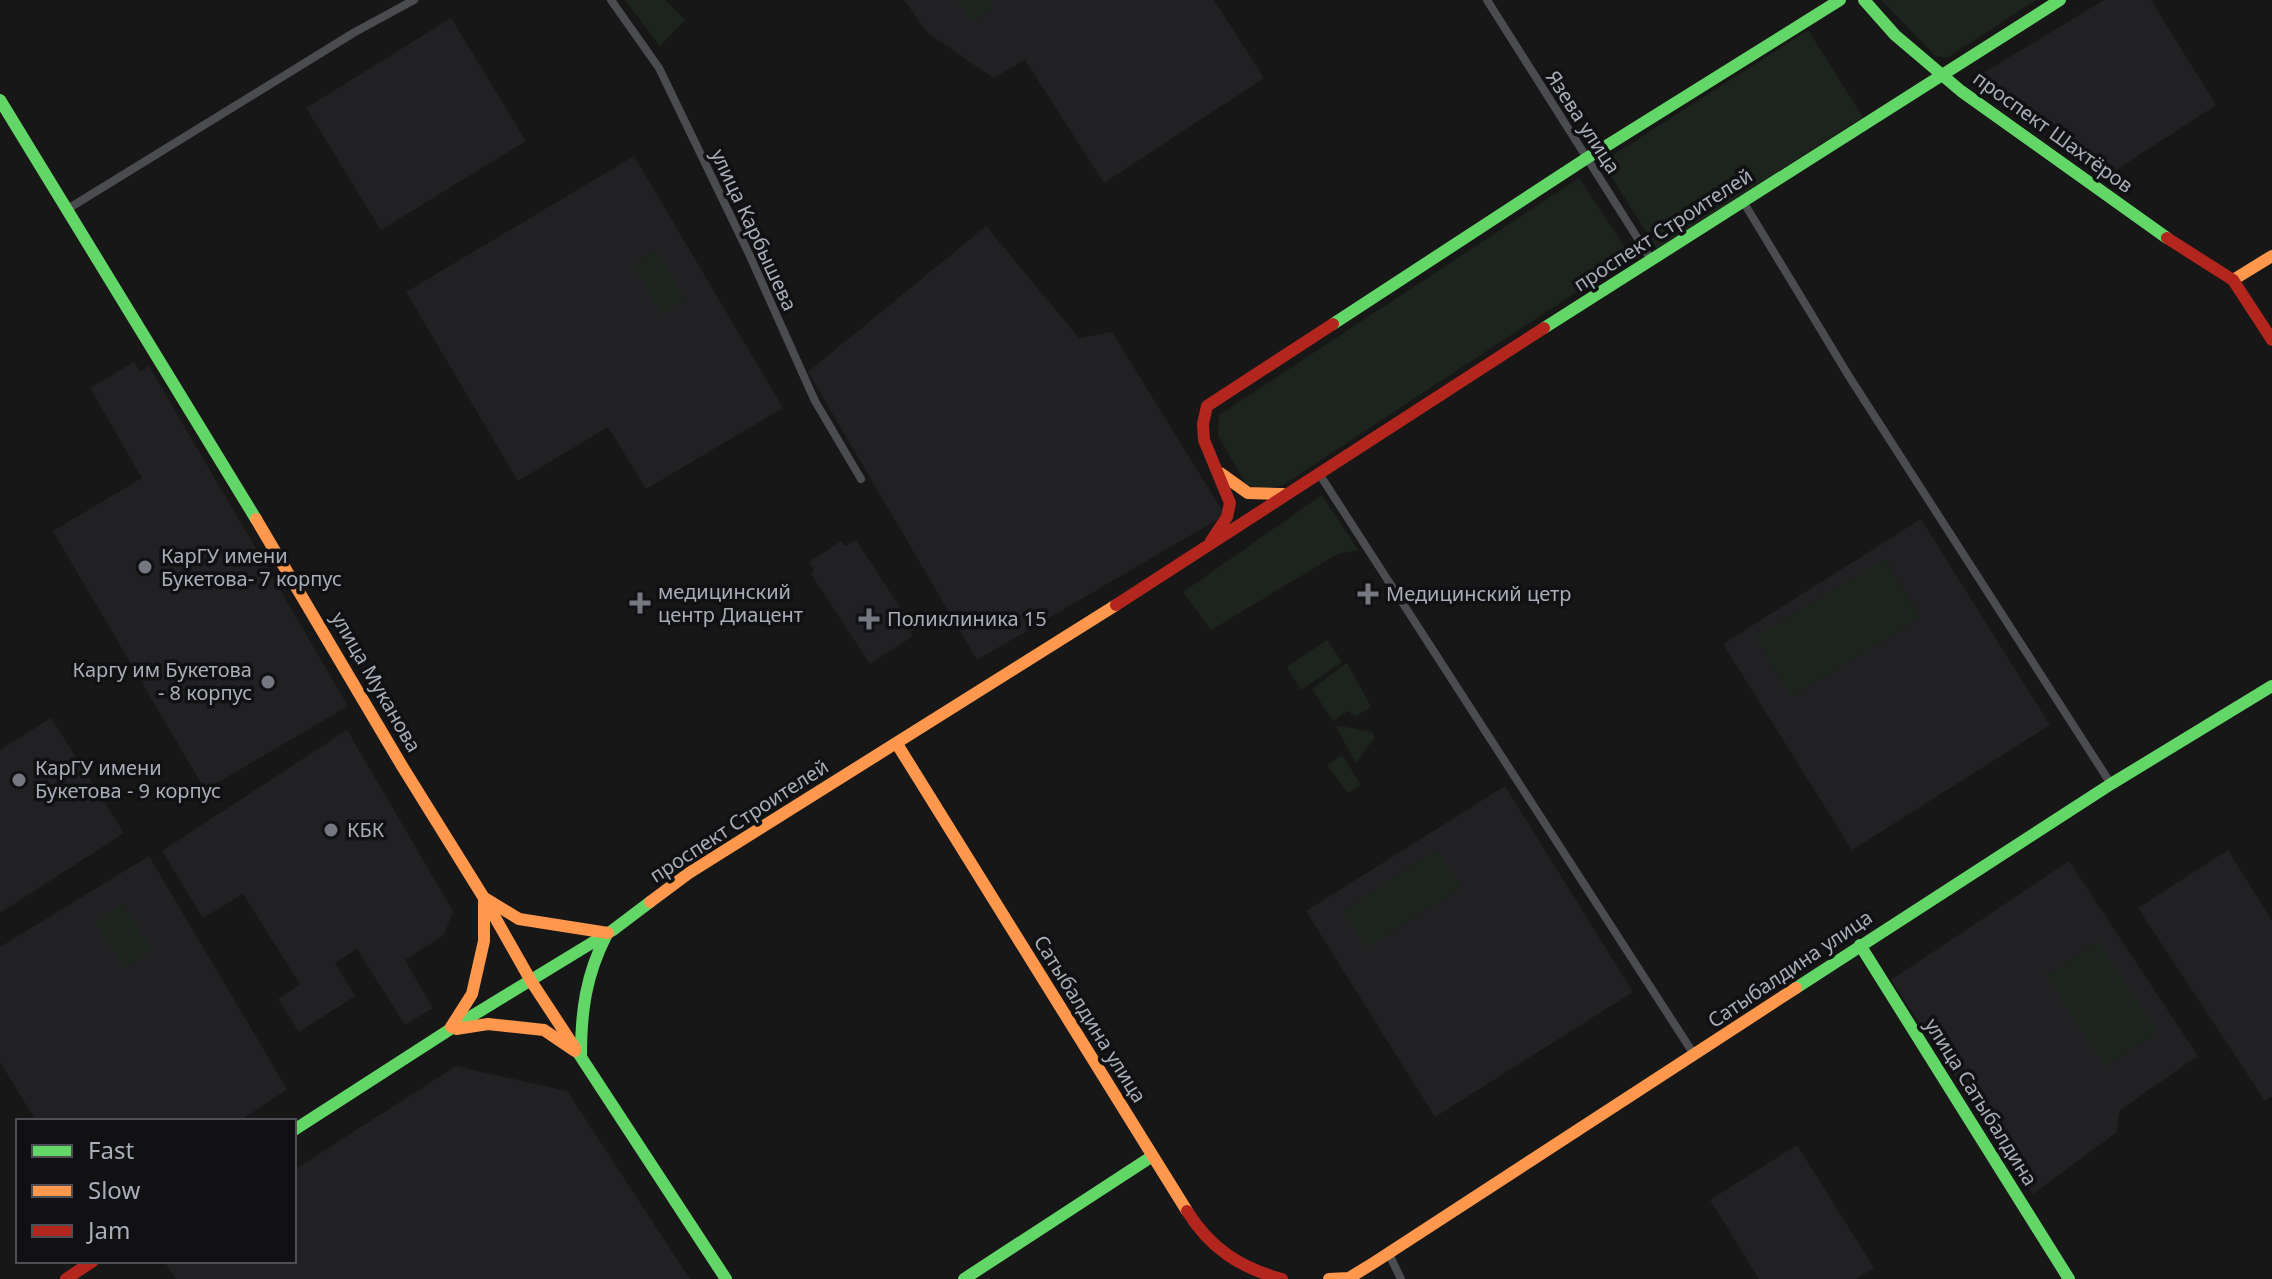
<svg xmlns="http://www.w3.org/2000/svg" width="2272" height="1279" font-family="'Noto Sans',sans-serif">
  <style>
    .built { fill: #212123 }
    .green { fill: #1d241e }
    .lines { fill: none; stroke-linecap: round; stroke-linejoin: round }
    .street { stroke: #4b4c50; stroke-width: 8 }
    .fast { stroke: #63d668; stroke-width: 12 }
    .slow { stroke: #ff974d; stroke-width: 12 }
    .jam { stroke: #b3261e; stroke-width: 12 }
    .poi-dot { fill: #757880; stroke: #111113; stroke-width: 3 }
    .labels { text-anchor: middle; stroke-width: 7; stroke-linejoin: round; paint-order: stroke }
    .street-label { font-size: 20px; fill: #a8adb8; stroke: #111113 }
    .poi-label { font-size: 20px; fill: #a8adb8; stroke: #111113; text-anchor: start }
  </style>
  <rect width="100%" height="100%" fill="#171717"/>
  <g class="built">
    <path d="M904,0H1214L1264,78L1104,183L1025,60L993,78L928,33Z"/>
    <path d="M2104,0H2151L2216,105L2110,174L1975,78Z"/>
    <path d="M451,18L526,141L381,230L306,108Z"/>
    <path d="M634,156L783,408L646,489L608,427L518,481L406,292Z"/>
    <path d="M986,226L1079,338L1112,332L1225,515L977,660L808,372Z"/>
    <path d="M134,362L140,371L149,366L348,706L205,790L53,531L142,478L90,388Z"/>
    <path d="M1921,519L2050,725L1852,850L1723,644Z"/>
    <path d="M856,540L914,629L910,632L913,636L870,664L811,574L814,571L809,562L841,541L845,546Z"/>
    <path d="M51,718L124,833L0,913V750Z"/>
    <path d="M347,730L453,911L444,935L405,960L433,1008L405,1025L357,949L335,963L355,996L299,1032L278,999L300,984L243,894L203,918L162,851Z"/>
    <path d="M1505,786L1633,992L1435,1117L1306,911Z"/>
    <path d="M2228,850L2272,921V1096L2265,1101L2138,908Z"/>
    <path d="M149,856L287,1089L240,1121H36L0,1062V947Z"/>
    <path d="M2069,861L2198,1056L2120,1110L2116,1133L2033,1194L1891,980Z"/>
    <path d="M456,1066L567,1091L690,1279H176L164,1261H294V1170Z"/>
    <path d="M1797,1145L1874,1268L1856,1279H1759L1710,1200Z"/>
  </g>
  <g class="green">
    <path d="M625,0H665L685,20L660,46Z"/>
    <path d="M956,0H989L994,8L972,23Z"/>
    <path d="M1881,0H2036L1947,58L1936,56Z"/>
    <path d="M1808,30L1863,117L1657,249L1602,162Z"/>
    <path d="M1579,178L1631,256L1283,485L1263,490L1246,484L1218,436L1219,415Z"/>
    <path d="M656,250L686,299L662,314L632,265Z"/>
    <path d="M1322,495L1358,550L1336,555L1211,630L1183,592Z"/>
    <path d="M1885,559L1921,618L1791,697L1755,637Z"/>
    <path d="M1327,640L1342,662L1301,690L1287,667Z"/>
    <path d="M1347,663L1371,707L1356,716L1347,711L1333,721L1312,689Z"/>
    <path d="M1335,725L1372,732L1375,737L1356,763Z"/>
    <path d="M1342,755L1361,785L1348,793L1327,765Z"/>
    <path d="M1437,849L1462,887L1367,948L1343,911Z"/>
    <path d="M122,903L153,950L125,968L95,924Z"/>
    <path d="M2099,941L2158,1033L2104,1067L2046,975Z"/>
  </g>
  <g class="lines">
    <g class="street">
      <path d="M611,0L659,68L750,256L815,401L861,479"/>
      <path d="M1487,0L1652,261"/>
      <path d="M1744,203L1850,378L2111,784"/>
      <path d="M66,210L355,32L414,0"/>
      <path d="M1318,472L1695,1056"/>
      <path d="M1388,1252L1401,1279"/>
    </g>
    <g class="fast">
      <path d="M1864,0L1895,35L1961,91L2167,238"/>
      <path d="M0,100L256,519"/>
      <path d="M1333,324L1587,158L1840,0"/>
      <path d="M1544,328L2060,0"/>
      <path d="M1860,945L2069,1279"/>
      <path d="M1796,988L2111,784L2272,686"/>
      <path d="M575,1048L726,1279"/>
      <path d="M581,1055C581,1011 586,975 606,936"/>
      <path d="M294,1130L449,1030L613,930L650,902"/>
      <path d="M964,1279L1151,1157"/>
    </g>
    <g class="slow">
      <path d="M2233,280L2272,256"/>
      <path d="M1220,473L1248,493L1283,494"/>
      <path d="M256,519L402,766L484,898L531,981L575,1048"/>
      <path d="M897,744L1187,1211"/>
      <path d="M486,899L519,919L608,933"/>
      <path d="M650,902L689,873L1116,605"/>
      <path d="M451,1027L472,994L484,941V901"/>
      <path d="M456,1029L488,1024L544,1030L575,1051"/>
      <path d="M1329,1279L1349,1278L1375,1262L1796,988"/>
    </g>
    <g class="jam">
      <path d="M2167,238L2233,280L2272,340"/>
      <path d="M1211,541L1227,517L1230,503L1204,440L1203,424L1207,406L1333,324"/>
      <path d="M1116,605L1544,328"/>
      <path d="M1187,1211C1210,1248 1240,1268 1282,1279"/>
      <path d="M66,1279L93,1261"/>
    </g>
  </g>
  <g class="poi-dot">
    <circle cx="145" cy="567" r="8"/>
    <path d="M1364 582h8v8h8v8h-8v8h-8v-8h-8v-8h8z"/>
    <path d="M636 591h8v8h8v8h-8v8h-8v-8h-8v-8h8z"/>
    <path d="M865 607h8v8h8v8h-8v8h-8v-8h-8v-8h8z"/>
    <circle cx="268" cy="682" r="8"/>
    <circle cx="19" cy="780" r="8"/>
    <circle cx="331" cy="830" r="8"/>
  </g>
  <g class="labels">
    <g class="street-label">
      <text transform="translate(1583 122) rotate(57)" y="7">Язева улица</text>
      <text transform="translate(2053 132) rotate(36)" y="7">проспект Шахтёров</text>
      <text transform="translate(754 230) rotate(65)" y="7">улица Карбышева</text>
      <text transform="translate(1663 230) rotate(-33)" y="7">проспект Строителей</text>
      <text transform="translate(376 682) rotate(60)" y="7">улица Муканова</text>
      <text transform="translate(739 821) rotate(-33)" y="7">проспект Строителей</text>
      <text transform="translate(1790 969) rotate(-34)" y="7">Сатыбалдина улица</text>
      <text transform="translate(1090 1019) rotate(58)" y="7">Сатыбалдина улица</text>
      <text transform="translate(1981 1102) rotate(58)" y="7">улица Сатыбалдина</text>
    </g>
    <g class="poi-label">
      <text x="161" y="563">КарГУ имени<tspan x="161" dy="23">Букетова- 7 корпус</tspan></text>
      <text x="658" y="599">медицинский<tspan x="658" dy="23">центр Диацент</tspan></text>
      <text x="1386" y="601">Медицинский цетр</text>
      <text x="887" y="626">Поликлиника 15</text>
      <text x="252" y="677" text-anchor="end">Каргу им Букетова<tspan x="252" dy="23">- 8 корпус</tspan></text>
      <text x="35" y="775">КарГУ имени<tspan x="35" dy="23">Букетова - 9 корпус</tspan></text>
      <text x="347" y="837">КБК</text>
    </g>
  </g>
  <rect x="16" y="1119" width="280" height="144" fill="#111113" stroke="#4d4f55" stroke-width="2"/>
  <rect x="32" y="1145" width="40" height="12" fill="#63d668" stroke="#4d4f55" stroke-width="2"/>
  <text x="88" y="1159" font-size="24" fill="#a8adb8">Fast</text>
  <rect x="32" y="1185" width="40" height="12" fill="#ff974d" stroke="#4d4f55" stroke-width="2"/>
  <text x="88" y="1199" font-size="24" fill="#a8adb8">Slow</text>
  <rect x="32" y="1225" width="40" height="12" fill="#b3261e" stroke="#4d4f55" stroke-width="2"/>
  <text x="88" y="1239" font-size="24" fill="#a8adb8">Jam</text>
</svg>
